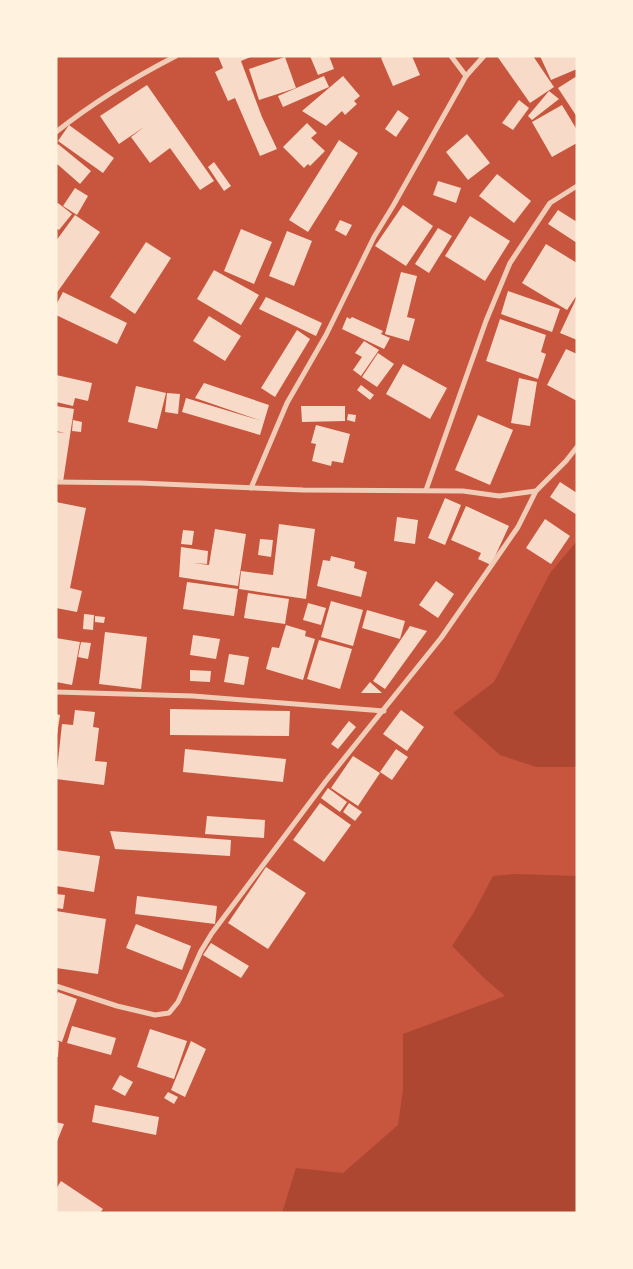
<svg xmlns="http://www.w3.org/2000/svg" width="633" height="1269" font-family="Montserrat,sans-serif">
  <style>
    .green { fill: #ae4732 }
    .building { fill: #f7dbc8 }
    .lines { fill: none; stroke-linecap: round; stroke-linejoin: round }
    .minor { stroke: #f1ccb7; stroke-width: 5 }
  </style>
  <rect width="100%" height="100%" fill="#c8553d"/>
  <g class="green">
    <path d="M577,541V767H536L500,755L453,713L494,682L550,573Z"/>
    <path d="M515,874L577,876V1213H282L296,1168L343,1173L398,1125L403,1090V1034L505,996L485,979L452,946L474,912L493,876Z"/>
  </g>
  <g class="building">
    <path d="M218,56H253L241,61L262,117L277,149L260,156L235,98L228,101L215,72L223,68Z"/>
    <path d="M310,56H329L334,69L318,75Z"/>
    <path d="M385,56H412L420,75L393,86L381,58Z"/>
    <path d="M497,56H533L554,87L530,103Z"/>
    <path d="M540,56H577V69L551,80Z"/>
    <path d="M285,57L296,88L259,100L249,69Z"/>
    <path d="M324,76L329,87L283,107L278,96Z"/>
    <path d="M343,76L360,96L354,101L357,104L345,115L342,111L326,126L302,111Z"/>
    <path d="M577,76V117L558,88Z"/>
    <path d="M147,85L214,181L200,190L170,148L150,163L131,137L144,127L119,144L100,116Z"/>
    <path d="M549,91L559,99L532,120L528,116Z"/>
    <path d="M519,100L529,108L513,130L502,123Z"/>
    <path d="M562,105L577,130V143L552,157L532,122Z"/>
    <path d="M398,110L409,118L396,137L385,129Z"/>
    <path d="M307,123L317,133L311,138L325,151L310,166L308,164L304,168L283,147Z"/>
    <path d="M69,125L114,158L103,173L58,141Z"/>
    <path d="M467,134L490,163L468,180L446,152Z"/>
    <path d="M339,140L358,153L308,232L289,220Z"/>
    <path d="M58,144L91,171L80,184L56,163V146Z"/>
    <path d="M214,162L231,186L224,191L208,167Z"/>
    <path d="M497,174L531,201L514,223L479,196Z"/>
    <path d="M438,181L461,188L456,203L433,195Z"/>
    <path d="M75,188L88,196L77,215L63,206Z"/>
    <path d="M58,203L72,214L59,230L56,228V206Z"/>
    <path d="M403,205L433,226L406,266L375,246Z"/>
    <path d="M558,210L577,222V243L548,224Z"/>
    <path d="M75,215L100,232L56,294V241Z"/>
    <path d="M470,216L510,241L485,281L445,256Z"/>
    <path d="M340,220L352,225L346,236L335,230Z"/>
    <path d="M438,228L452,236L429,273L415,264Z"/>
    <path d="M241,229L272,242L254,284L224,271Z"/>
    <path d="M287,231L312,241L294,286L269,276Z"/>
    <path d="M146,242L171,258L135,314L110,297Z"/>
    <path d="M546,244L577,263V295L567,310L522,283Z"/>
    <path d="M214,270L259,295L241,325L197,299Z"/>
    <path d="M401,272L417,276L407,317L415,319L409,341L385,334Z"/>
    <path d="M508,291L560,309L552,332L501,314Z"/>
    <path d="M63,292L127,323L117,344L56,315V305Z"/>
    <path d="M266,297L322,323L316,336L259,309Z"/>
    <path d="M577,297V340L560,333Z"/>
    <path d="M209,316L241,336L225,361L193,341Z"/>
    <path d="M347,317L350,319L352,317L383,331L381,334L390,338L384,349L342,329Z"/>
    <path d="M500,319L546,335L541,352L546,354L538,379L486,361Z"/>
    <path d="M297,330L310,339L275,397L261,388Z"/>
    <path d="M364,341L379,350L361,376L353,370L362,357L355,353Z"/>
    <path d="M566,349L577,354V401L547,385Z"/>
    <path d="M378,353L394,364L377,387L362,377Z"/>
    <path d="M403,364L447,388L430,419L386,394Z"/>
    <path d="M56,375L92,383L88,401L75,398L73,406L56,402Z"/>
    <path d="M519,378L537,382L530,426L511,423Z"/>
    <path d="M204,383L269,405L260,435L182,412L186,398L262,421L195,398Z"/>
    <path d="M361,385L374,395L370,400L357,390Z"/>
    <path d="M136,386L166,393L157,429L128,422Z"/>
    <path d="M167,393L180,394L178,414L165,412Z"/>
    <path d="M56,406L74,409L63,482L56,481V432L65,433L56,431Z"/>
    <path d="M301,406H345V421L302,422Z"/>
    <path d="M348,414L356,415L355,422L347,420Z"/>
    <path d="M478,415L513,430L490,485L455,470Z"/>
    <path d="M73,420L82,422L81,432L72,431Z"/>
    <path d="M316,425L350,434L343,463L332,461L331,466L312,461L316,444L311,443Z"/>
    <path d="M560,482L577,493V515L550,497Z"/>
    <path d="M445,498L461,505L445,545L428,538Z"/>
    <path d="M56,502L86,508L70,588L82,591L77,612L56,608Z"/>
    <path d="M466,506L509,526L491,565L478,559L481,553L451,540Z"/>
    <path d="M397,517L418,520L415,544L394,541Z"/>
    <path d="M545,519L570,536L551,564L526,548Z"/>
    <path d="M279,524L315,529L306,599L239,589L241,571L273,575Z"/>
    <path d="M215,529L246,534L238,586L179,577L181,547L208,551L207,564L193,563L209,565Z"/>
    <path d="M183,530L194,531L192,545L181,544Z"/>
    <path d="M260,539L273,540L271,557L258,555Z"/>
    <path d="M331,556L355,562L354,568L367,572L361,597L317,586L323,560L330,561Z"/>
    <path d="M436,581L454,594L438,618L419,605Z"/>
    <path d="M187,582L238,589L234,616L183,609Z"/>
    <path d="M248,593L289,599L285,624L244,618Z"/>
    <path d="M331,601L363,610L353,646L321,637Z"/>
    <path d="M308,603L326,608L321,625L303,620Z"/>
    <path d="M367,610L405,621L400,639L362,628Z"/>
    <path d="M84,614L94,615L93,630L83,629Z"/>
    <path d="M95,616L105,617L104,623L95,622Z"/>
    <path d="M286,625L306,631L305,636L315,639L303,680L266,669L272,647L279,648Z"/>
    <path d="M410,626L427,631L385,689L373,681Z"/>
    <path d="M105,632L147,637L141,689L99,684Z"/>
    <path d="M193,635L220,639L216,659L190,655Z"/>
    <path d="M56,638L80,642L72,685L56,682Z"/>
    <path d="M319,640L352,649L340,689L307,679Z"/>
    <path d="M81,642L91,643L88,659L78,657Z"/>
    <path d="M229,654L249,657L244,685L224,682Z"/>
    <path d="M190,670L211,671L210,682L190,681Z"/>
    <path d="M370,682L382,693H361Z"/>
    <path d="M170,709L290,711L289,736L170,735Z"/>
    <path d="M75,710L95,712L93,727L99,728L95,761L107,762L104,785L56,779L62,724L73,725Z"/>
    <path d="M401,710L424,727L407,751L383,734Z"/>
    <path d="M56,714L60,715L57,735L56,734Z"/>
    <path d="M349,721L356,727L338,749L331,744Z"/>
    <path d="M185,749L286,759L283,782L183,772Z"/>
    <path d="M396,749L408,757L392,780L380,772Z"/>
    <path d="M353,756L380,773L358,806L331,788Z"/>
    <path d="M328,788L347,802L340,812L321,798Z"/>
    <path d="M320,803L351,825L324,862L293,840Z"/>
    <path d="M349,803L362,812L355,821L343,812Z"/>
    <path d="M207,816L265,820L264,838L205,834Z"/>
    <path d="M110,831L231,840L230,856L115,849Z"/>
    <path d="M56,850L100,856L94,892L56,886Z"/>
    <path d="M266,867L306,893L268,949L228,923Z"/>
    <path d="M56,894L65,895L63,909L56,908Z"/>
    <path d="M137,896L217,906L215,924L135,914Z"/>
    <path d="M56,911L106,919L98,974L56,968Z"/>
    <path d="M136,924L191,946L182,970L126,948Z"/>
    <path d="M211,943L249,966L241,978L203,955Z"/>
    <path d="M58,992L77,999L62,1042L56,1040V997Z"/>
    <path d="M72,1026L116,1038L111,1055L67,1043Z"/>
    <path d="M150,1029L187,1041L174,1079L137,1067Z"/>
    <path d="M56,1041L59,1042L58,1057H56Z"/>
    <path d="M191,1041L206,1049L185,1097L171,1090Z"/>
    <path d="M120,1075L133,1082L125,1096L112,1089Z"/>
    <path d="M168,1092L178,1097L174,1104L164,1098Z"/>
    <path d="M95,1105L159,1117L156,1135L92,1122Z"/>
    <path d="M56,1122L64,1124L56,1144Z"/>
    <path d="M61,1181L103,1209L100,1213H56V1189Z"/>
  </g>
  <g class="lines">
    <g class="minor">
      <path d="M451,56L466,76"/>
      <path d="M56,132C94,102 133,78 176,56"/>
      <path d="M56,482L140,483L303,490L463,491L499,496L536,491"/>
      <path d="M251,488L287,403L326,335L374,237L393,206L466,76L484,56"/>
      <path d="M426,490L486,321L510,263L550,203L577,186"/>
      <path d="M56,692L193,696L384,711"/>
      <path d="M56,986L117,1006L155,1015L169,1013L178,1002L201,951L212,933L326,781L441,638L518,527L536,491L566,461L577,447"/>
    </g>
  </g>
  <rect width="633" height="1269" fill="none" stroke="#fff3e0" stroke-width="115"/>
</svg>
